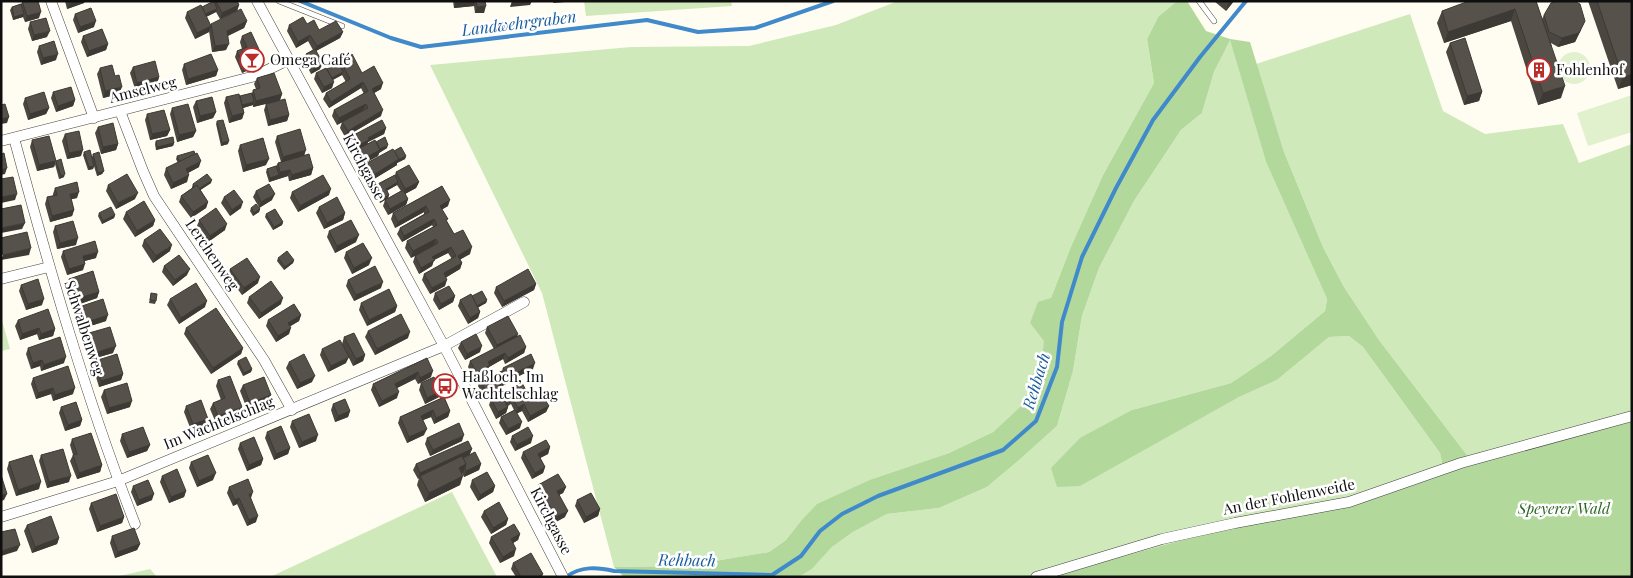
<svg xmlns="http://www.w3.org/2000/svg" width="1633" height="578" font-family="'Playfair Display',serif">
  <style>
    .green { fill: #cfe9bb }
    .forest { fill: #b2d99b }
    .pitch { fill: #e1f0cd }
    .lines { fill: none; stroke-linecap: round; stroke-linejoin: round }
    .stream { stroke: #4089ca; stroke-width: 4 }
    .service-casing { stroke: #424242; stroke-width: 6 }
    .minor-casing { stroke: #424242; stroke-width: 11 }
    .service { stroke: #fff; stroke-width: 5 }
    .minor { stroke: #fff; stroke-width: 10 }
    .wall { fill: #4b4640 }
    .shaded-wall { fill: #3d3934 }
    .building { fill: #57514b; stroke: #3d3934 }
    .labels { text-anchor: middle; stroke-width: 5; stroke-linejoin: round; paint-order: stroke }
    .poi-label { font-size: 15px; fill: #0f0f0f; stroke: #fff; text-anchor: start }
    .street-label { font-size: 15px; fill: #0f0f0f; stroke: #fff }
    .park-label { font-size: 15px; font-style: italic; fill: #296520; stroke: #fff }
    .water-label { font-size: 16px; font-style: italic; fill: #1a5b9e; stroke: #fff }
  </style>
  <rect width="100%" height="100%" fill="#fffdf1"/>
  <g class="green">
    <path d="M584,1H731L732,6L586,16Z"/>
    <path d="M898,1H1177L1158,17L1147,39L1154,83L1103,175L1070,249L1051,298L1030,323L1045,341L1042,357L1022,405L993,432L949,453L872,479L800,522L786,540L769,552L685,566L614,567L542,293L430,65L631,47L749,46L836,25Z"/>
    <path d="M1410,14L1443,111L1485,134L1563,124L1579,163L1632,144V420L1473,463L1379,340L1344,287L1323,247L1284,152L1256,64Z"/>
    <path d="M1230,39L1266,162L1327,299L1325,311L1271,356L1231,383L1132,410L1237,398L1277,380L1329,337L1349,336L1363,347L1440,453L1444,472L1263,521L1179,541L1047,577H799L812,569L832,547L853,532L887,514L939,508L987,487L1018,461L1057,426L1073,371L1082,316L1099,268L1134,201L1181,130L1202,113L1214,72Z"/>
    <path d="M1,317L10,349L1,351Z"/>
    <path d="M452,492L497,577H270Z"/>
    <path d="M150,569L157,577H115Z"/>
  </g>
  <path class="forest" d="M1177,1H1187L1206,31L1230,39L1250,42L1284,152L1323,247L1344,287L1379,340L1473,463L1632,420V577H1047L1179,541L1263,521L1444,472L1440,453L1363,347L1349,336L1329,337L1277,380L1237,398L1080,486L1057,487L1051,468L1080,438L1132,410L1231,383L1271,356L1325,311L1327,299L1266,162L1230,40L1214,72L1202,113L1181,130L1134,201L1099,268L1082,316L1073,371L1057,426L1018,461L987,487L939,508L887,514L853,532L832,547L812,569L799,577H624L614,567L685,566L769,552L786,540L800,522L817,504L872,479L949,453L993,432L1022,405L1042,358L1044,341L1030,323L1038,302L1051,298L1070,249L1103,175L1154,83L1147,39L1158,17Z"/>
  <g class="pitch">
    <circle cx="1574" cy="68" r="16"/>
    <path d="M1632,95V132L1588,146L1577,113Z"/>
  </g>
  <g class="lines">
    <g class="stream">
      <path d="M300,1L391,38L421,47L647,20L698,32L755,28L833,1"/>
      <path d="M566,577C581,566 597,567 614,571L772,575L801,556L820,531L842,514L878,496L1003,450L1036,421L1057,367L1062,322L1082,257L1116,188L1153,120L1200,57L1246,1"/>
    </g>
    <g class="service-casing">
      <g id="service">
        <path d="M279,1L342,26"/>
        <path d="M1199,1L1214,21"/>
      </g>
    </g>
    <g class="minor-casing">
      <g id="minor">
        <path d="M51,1L94,118"/>
        <path d="M257,1L444,346L563,577"/>
        <path d="M120,111L143,171L154,196L264,360L292,410"/>
        <path d="M14,138C49,268 86,398 135,524"/>
        <path d="M1,141L255,76L288,60"/>
        <path d="M1,279L49,267"/>
        <path d="M1,517L118,481L444,346L524,302"/>
        <path d="M1036,577L1162,539L1235,523L1349,502L1461,463L1632,416"/>
      </g>
    </g>
    <use href="#service" class="service"/>
    <use href="#minor" class="minor"/>
  </g>
  <g class="wall">
    <path d="M23,1L39,18L25,22L23,17L13,20L10,10L12,7L21,4Z"/>
    <path d="M65,1H85L84,3L67,9Z"/>
    <path d="M214,1H237L239,5L237,11L220,19L216,12L206,17L211,26V24L247,21L244,28L228,36L226,50L212,52L209,31V32L195,39L185,18L187,12L202,7Z"/>
    <path d="M453,1H485L484,13H475L474,6L454,8Z"/>
    <path d="M1214,1H1234L1226,11Z"/>
    <path d="M1536,1L1542,19L1544,15L1581,30L1575,42L1558,47L1551,43L1561,98L1538,105L1511,21L1444,43L1437,23L1442,11Z"/>
    <path d="M1588,1H1632V85L1618,89Z"/>
    <path d="M75,14L94,27L78,33L73,20Z"/>
    <path d="M30,22L47,37L32,41L28,29Z"/>
    <path d="M307,24L319,30L343,32L340,38L316,51L320,69L311,74L304,60L306,54L313,50L308,41L296,48L287,31L289,25Z"/>
    <path d="M83,36L108,44L106,50L87,57L81,42Z"/>
    <path d="M242,36L261,64L242,73L235,57L237,51L242,49L240,42Z"/>
    <path d="M1450,43L1482,92L1479,101L1464,105L1446,52Z"/>
    <path d="M39,46L56,60L41,65L37,52Z"/>
    <path d="M340,60L362,73L381,89L374,93L381,116L345,137L340,128L342,122L350,118L337,125L332,116L334,110L364,94L361,88L329,108L323,99L326,93L346,82L342,75L333,80L332,88L322,93L314,79L316,73L327,69L339,63Z"/>
    <path d="M184,64L218,70L216,76L186,85L182,70Z"/>
    <path d="M133,67L159,77L157,84L135,89L130,73Z"/>
    <path d="M100,68L115,76L119,94L103,98L97,74Z"/>
    <path d="M257,78L282,94L280,100L289,115L287,121L268,126L264,110L266,104L253,107V105L243,108L244,113L242,119L229,123L224,103L226,97L240,96L252,93L253,90L256,89L254,84Z"/>
    <path d="M53,92L75,100L73,106L56,112L51,98Z"/>
    <path d="M25,98L49,108L46,114L28,120L23,104Z"/>
    <path d="M196,101L216,112L213,118L197,123L193,107Z"/>
    <path d="M172,108L196,131L193,137L177,142L170,114Z"/>
    <path d="M147,114L170,130L167,136L150,140L145,120Z"/>
    <path d="M217,121L228,144L221,146L216,124Z"/>
    <path d="M98,127L118,144L116,150L101,154L95,133Z"/>
    <path d="M386,128L384,134L368,142L367,144L376,142L387,148L379,153L378,156L361,165L356,155L358,151L353,153L348,143L350,137Z"/>
    <path d="M65,134L81,156L67,159L62,141Z"/>
    <path d="M277,136L305,155L313,168L311,175L289,181L288,176L269,182L266,172L267,169L276,166L278,163L281,162L275,142Z"/>
    <path d="M32,140L56,161L54,167L37,171L30,147Z"/>
    <path d="M156,141L174,143L173,146L156,150L155,144Z"/>
    <path d="M240,145L266,165L243,172L238,151Z"/>
    <path d="M394,151L406,156L405,159L397,163V165L369,182L363,171L365,164Z"/>
    <path d="M84,152L92,157L93,154L104,171L102,174L97,176L94,166L93,169L88,170L83,155Z"/>
    <path d="M177,156L199,167L188,173L187,182L171,189L164,175L166,168L178,163L176,159Z"/>
    <path d="M56,161L64,177L59,179L55,164Z"/>
    <path d="M396,172L419,182L416,188L405,194L408,199L406,205L388,215L383,206L385,200L401,191L397,185L387,190L389,195L388,198L380,203L372,189L374,186L395,175Z"/>
    <path d="M211,183L200,190L208,202L206,208L191,218L179,202L181,196L192,188V187L193,184Z"/>
    <path d="M108,185L135,199L116,209L106,191Z"/>
    <path d="M442,186L448,206L442,209L447,222L454,234L470,254L460,259L462,263L460,269L446,277L445,286L430,294L422,280L424,274L452,259L448,253L434,260L432,266L419,274L413,262L415,256L434,245L411,258L405,248L407,241L433,227L432,225L402,242L397,234L400,228L424,214V212L395,228L391,219L393,213Z"/>
    <path d="M55,188L77,198L71,199L74,210L72,216L50,222L45,204L47,197L53,196V194Z"/>
    <path d="M256,191L272,200L259,208L260,209L259,212L253,216L250,211L251,208L259,207L253,197Z"/>
    <path d="M292,192L329,195L298,212L290,198Z"/>
    <path d="M224,197L241,208L230,216L221,203Z"/>
    <path d="M319,207L345,213L343,220L324,229L316,213Z"/>
    <path d="M126,212L155,220L153,226L135,237L123,219Z"/>
    <path d="M99,213L115,215L114,218L102,224L98,216Z"/>
    <path d="M266,214L283,222L282,225L273,230L265,217Z"/>
    <path d="M199,220L225,230L208,242L197,226Z"/>
    <path d="M55,226L76,245L57,249L53,232Z"/>
    <path d="M329,231L356,242L335,253L327,237Z"/>
    <path d="M144,240L170,251L153,263L142,246Z"/>
    <path d="M63,251L96,258L84,261L83,270L67,275L61,257Z"/>
    <path d="M346,252L369,265L352,274L344,258Z"/>
    <path d="M278,258L294,260L293,263L284,270L277,261Z"/>
    <path d="M164,266L187,275L173,286L162,272Z"/>
    <path d="M230,269L258,283L242,295L228,276Z"/>
    <path d="M69,279L99,292L97,298L74,306L67,285Z"/>
    <path d="M348,280L381,288L354,301L346,286Z"/>
    <path d="M536,284L534,290L502,307L494,293L496,287Z"/>
    <path d="M21,285L42,305L26,310L19,291Z"/>
    <path d="M151,293L156,301L155,304L149,303Z"/>
    <path d="M435,293L455,296L453,302L439,310L433,300Z"/>
    <path d="M472,296L487,300L486,303L478,307L480,312L478,318L468,324L458,306L460,300Z"/>
    <path d="M249,297L281,304L259,319L247,303Z"/>
    <path d="M170,299L205,307L179,324L167,305Z"/>
    <path d="M361,303L397,306L395,312L367,326L359,310Z"/>
    <path d="M79,307L106,321L81,329L77,313Z"/>
    <path d="M301,315L299,321L290,326L289,334L276,342L266,326L268,320Z"/>
    <path d="M18,320L55,329L53,336L39,340L37,334L20,340L15,326Z"/>
    <path d="M487,327L518,336L526,347L524,353L505,364L503,359L489,367L488,371L474,379L468,367L470,361L494,349L485,333Z"/>
    <path d="M186,328L243,348L241,354L211,374L184,334Z"/>
    <path d="M368,331L408,338L375,355L365,337Z"/>
    <path d="M89,333L113,353L92,359L87,339Z"/>
    <path d="M344,337L365,355L363,361L353,366L342,344Z"/>
    <path d="M461,342L480,352L465,360L458,348Z"/>
    <path d="M28,348L64,363L41,371L40,366L31,369L26,354Z"/>
    <path d="M322,349L346,363L328,372L320,355Z"/>
    <path d="M427,358L431,377L418,384L415,379L397,388V398L379,407L371,390L373,384Z"/>
    <path d="M95,361L123,374L121,380L99,387L93,367Z"/>
    <path d="M238,361L252,369L251,372L243,376L237,364Z"/>
    <path d="M289,362L312,382L297,389L286,368Z"/>
    <path d="M503,368L533,369L507,382L506,384L500,387L498,393L485,399L478,386L480,380L494,375L502,371Z"/>
    <path d="M33,378L73,394L53,401L51,394L36,399L31,384Z"/>
    <path d="M218,380L239,414L216,423L210,409L213,403L221,400L216,386Z"/>
    <path d="M421,383L441,391L439,397L425,404L419,390Z"/>
    <path d="M243,385L271,395L268,401L247,409L240,391Z"/>
    <path d="M104,390L130,407L107,414L101,397Z"/>
    <path d="M508,390L532,401L549,406L546,412L528,422L522,411L517,413L520,428L506,435L499,423L501,417L514,410L511,404L508,406V407L506,413L496,419L489,405L491,399L502,396L507,393Z"/>
    <path d="M444,397L450,411L448,417L434,424L431,417L423,420L424,435L407,443L398,423L400,417Z"/>
    <path d="M333,404L350,411L348,417L335,422L331,410Z"/>
    <path d="M186,406L206,425L191,430L184,412Z"/>
    <path d="M61,407L82,420L80,426L65,431L59,413Z"/>
    <path d="M292,421L316,441L299,448L290,427Z"/>
    <path d="M267,432L290,448L288,454L274,460L265,438Z"/>
    <path d="M122,434L150,445L147,451L127,458L120,441Z"/>
    <path d="M512,436L531,443L515,451L510,442Z"/>
    <path d="M427,438L462,441L430,456L425,444Z"/>
    <path d="M72,439L102,465L100,472L77,479L70,461L73,455L70,445Z"/>
    <path d="M240,443L263,459L261,465L247,471L238,449Z"/>
    <path d="M550,447L548,454L540,458L545,467L543,473L532,479L521,458L523,452Z"/>
    <path d="M472,449L470,454L481,464L479,470L464,477L462,473L460,485L425,502L417,485L419,478L418,479L413,470L416,464Z"/>
    <path d="M41,455L69,482L47,488L39,461Z"/>
    <path d="M9,462L39,489L16,496L7,469Z"/>
    <path d="M191,462L213,480L197,487L189,468Z"/>
    <path d="M162,476L186,491L184,497L169,503L160,482Z"/>
    <path d="M472,480L495,486L493,492L478,501L470,487Z"/>
    <path d="M538,485L566,487L563,493L559,495L565,517L554,523L536,491Z"/>
    <path d="M133,486L152,500L137,506L131,492Z"/>
    <path d="M229,487L251,498L256,522L247,526L237,504L233,506L227,493Z"/>
    <path d="M577,500L600,509L598,516L584,523L575,506Z"/>
    <path d="M91,503L124,517L122,523L97,532L89,509Z"/>
    <path d="M484,511L508,519L506,525L491,534L481,517Z"/>
    <path d="M27,525L59,538L57,544L32,553L24,531Z"/>
    <path d="M520,534L518,540L513,543L514,556L500,563L489,543L491,537Z"/>
    <path d="M112,536L140,544L137,550L115,558L110,543Z"/>
    <path d="M513,563L543,574L542,577H516L511,569Z"/>
  </g>
  <g class="shaded-wall">
    <path d="M74,1H85L84,3L67,9L70,3Z"/>
    <path d="M467,1H476L474,6L454,8L456,2Z"/>
    <path d="M512,1H532L530,5L510,7Z"/>
    <path d="M554,1H577L553,3Z"/>
    <path d="M1229,1H1234L1226,11Z"/>
    <path d="M239,5L237,11L220,19L222,13Z"/>
    <path d="M486,6L484,13H475L477,7Z"/>
    <path d="M217,9L216,12L202,19L203,16Z"/>
    <path d="M1515,9L1511,21L1444,43L1448,32Z"/>
    <path d="M41,12L39,18L25,22L27,16Z"/>
    <path d="M24,14L23,17L13,20L14,17Z"/>
    <path d="M96,21L94,27L78,33L80,27Z"/>
    <path d="M247,21L244,28L225,37L227,31Z"/>
    <path d="M1585,21L1575,42L1558,47L1562,38Z"/>
    <path d="M211,26L209,32L195,39L197,33Z"/>
    <path d="M50,31L47,37L32,41L34,35Z"/>
    <path d="M343,32L340,38L314,52L317,46Z"/>
    <path d="M310,35L308,41L296,48L298,42Z"/>
    <path d="M108,44L106,50L87,57L89,51Z"/>
    <path d="M229,44L226,50L212,52L215,46Z"/>
    <path d="M58,54L56,60L41,65L43,58Z"/>
    <path d="M263,58L261,64L242,73L244,67Z"/>
    <path d="M323,63L320,69L311,74L314,68Z"/>
    <path d="M218,70L216,76L186,85L188,79Z"/>
    <path d="M343,72L342,75L328,82L330,79Z"/>
    <path d="M1632,74V85L1618,89L1623,78Z"/>
    <path d="M159,77L157,84L135,89L137,83Z"/>
    <path d="M334,82L332,88L322,93L324,87Z"/>
    <path d="M363,82L361,88L329,108L331,102Z"/>
    <path d="M383,83L381,89L369,96L372,89Z"/>
    <path d="M1565,86L1561,98L1538,105L1543,93Z"/>
    <path d="M122,87L119,94L103,98L105,91Z"/>
    <path d="M1482,92L1479,101L1464,105L1467,96Z"/>
    <path d="M282,94L280,100L253,107L256,101Z"/>
    <path d="M75,100L73,106L56,112L58,106Z"/>
    <path d="M254,102L253,105L239,109L240,106Z"/>
    <path d="M366,104L363,110L337,125L339,118Z"/>
    <path d="M49,108L46,114L28,120L30,114Z"/>
    <path d="M383,110L381,116L345,137L348,131Z"/>
    <path d="M216,112L213,118L197,123L200,116Z"/>
    <path d="M244,113L242,119L229,123L232,116Z"/>
    <path d="M289,115L287,121L268,126L270,120Z"/>
    <path d="M9,117L7,123L1,124V119Z"/>
    <path d="M386,128L384,134L368,142L367,146L358,149V151L353,153L355,147L368,138Z"/>
    <path d="M170,130L167,136L150,140L152,134Z"/>
    <path d="M196,131L193,137L177,142L179,135Z"/>
    <path d="M229,141L228,144L221,146L222,143Z"/>
    <path d="M174,143L173,146L156,150L157,147Z"/>
    <path d="M118,144L116,150L101,154L103,147Z"/>
    <path d="M388,145L387,148L379,153L378,156L361,165L363,159Z"/>
    <path d="M83,150L81,156L67,159L69,153Z"/>
    <path d="M306,150L304,156L281,163L283,157Z"/>
    <path d="M406,156L405,159L397,163V165L369,182L372,176L399,159Z"/>
    <path d="M269,159L266,165L243,172L246,165Z"/>
    <path d="M56,161L54,167L37,171L39,165Z"/>
    <path d="M201,161L199,167L184,175L186,169Z"/>
    <path d="M94,166L93,169L88,170L89,167Z"/>
    <path d="M7,168L5,174L1,175V170Z"/>
    <path d="M313,168L311,175L289,181L292,175Z"/>
    <path d="M290,170L288,176L269,182L270,178L279,175L280,172Z"/>
    <path d="M104,171L102,174L97,176L98,173Z"/>
    <path d="M65,174L64,177L59,179L61,176Z"/>
    <path d="M189,175L187,182L171,189L173,183Z"/>
    <path d="M212,180L211,183L196,193L197,190Z"/>
    <path d="M398,182L397,185L385,192L386,189Z"/>
    <path d="M419,182L416,188L403,195L405,189Z"/>
    <path d="M331,189L329,195L298,212L300,206Z"/>
    <path d="M79,192L77,198L68,200L70,194Z"/>
    <path d="M138,193L135,199L116,209L118,203Z"/>
    <path d="M17,194L15,200L1,203V197Z"/>
    <path d="M275,194L272,200L259,208L261,202Z"/>
    <path d="M389,195L388,198L380,203L381,200Z"/>
    <path d="M408,199L406,205L388,215L390,209Z"/>
    <path d="M450,200L448,206L438,212L440,206Z"/>
    <path d="M208,202L206,208L191,218L193,212Z"/>
    <path d="M243,202L241,208L230,216L232,210Z"/>
    <path d="M426,206L424,212L395,228L398,222Z"/>
    <path d="M260,209L259,212L253,216L254,213Z"/>
    <path d="M74,210L72,216L50,222L52,216Z"/>
    <path d="M345,213L343,220L324,229L327,223Z"/>
    <path d="M115,215L114,218L102,224L103,221Z"/>
    <path d="M434,219L432,225L402,242L404,236Z"/>
    <path d="M155,220L153,226L135,237L137,231Z"/>
    <path d="M283,222L282,225L273,230L274,227Z"/>
    <path d="M25,223L22,229L1,233V228Z"/>
    <path d="M227,224L225,230L208,242L210,236Z"/>
    <path d="M359,235L356,242L335,253L337,246Z"/>
    <path d="M78,238L76,245L57,249L60,243Z"/>
    <path d="M436,239L434,245L411,258L413,251Z"/>
    <path d="M172,245L170,251L153,263L156,256Z"/>
    <path d="M451,247L448,253L434,260L432,266L419,274L421,268L432,257Z"/>
    <path d="M472,247L470,254L456,262L458,256Z"/>
    <path d="M31,248L29,255L1,260L3,255Z"/>
    <path d="M98,252L96,258L81,262L83,256Z"/>
    <path d="M372,258L369,265L352,274L354,268Z"/>
    <path d="M294,260L293,263L284,270L285,267Z"/>
    <path d="M462,263L460,269L442,280L444,273Z"/>
    <path d="M85,264L83,270L67,275L69,269Z"/>
    <path d="M190,269L187,275L173,286L175,280Z"/>
    <path d="M260,277L258,283L242,295L244,288Z"/>
    <path d="M447,280L445,286L430,294L432,288Z"/>
    <path d="M383,282L381,288L354,301L356,295Z"/>
    <path d="M536,284L534,290L502,307L504,301Z"/>
    <path d="M99,292L97,298L74,306L76,299Z"/>
    <path d="M455,296L453,302L439,310L441,304Z"/>
    <path d="M283,298L281,304L259,319L261,313Z"/>
    <path d="M44,299L42,305L26,310L28,304Z"/>
    <path d="M487,300L486,303L474,310L475,307Z"/>
    <path d="M207,301L205,307L179,324L181,318Z"/>
    <path d="M397,306L395,312L367,326L369,320Z"/>
    <path d="M480,312L478,318L468,324L470,318Z"/>
    <path d="M108,315L106,321L81,329L84,323Z"/>
    <path d="M301,315L299,321L286,329L288,323Z"/>
    <path d="M39,328L37,334L20,340L22,334Z"/>
    <path d="M291,328L289,334L276,342L278,336Z"/>
    <path d="M55,329L53,336L39,340L41,334Z"/>
    <path d="M410,332L408,338L375,355L377,349Z"/>
    <path d="M518,334L516,340L495,351L497,345Z"/>
    <path d="M116,346L113,353L92,359L95,353Z"/>
    <path d="M482,346L480,352L465,360L467,354Z"/>
    <path d="M526,347L524,353L505,364L508,358Z"/>
    <path d="M243,348L241,354L211,374L213,368Z"/>
    <path d="M505,353L503,359L489,367L488,371L474,379L477,373L488,362Z"/>
    <path d="M365,355L363,361L353,366L356,359Z"/>
    <path d="M66,357L64,363L41,371L44,365Z"/>
    <path d="M349,357L346,363L328,372L331,366Z"/>
    <path d="M42,360L40,366L31,369L33,363Z"/>
    <path d="M535,363L533,369L507,382L506,384L500,387L498,393L485,399L487,393L497,386L506,382L508,377Z"/>
    <path d="M252,369L251,372L243,376L244,373Z"/>
    <path d="M433,371L431,377L418,384L420,378Z"/>
    <path d="M418,372L415,379L393,390L395,384Z"/>
    <path d="M123,374L121,380L99,387L101,381Z"/>
    <path d="M315,376L312,382L297,389L300,383Z"/>
    <path d="M53,388L51,394L36,399L38,393Z"/>
    <path d="M75,388L73,394L53,401L55,395Z"/>
    <path d="M441,391L439,397L425,404L427,398Z"/>
    <path d="M399,392L397,398L379,407L382,401Z"/>
    <path d="M271,395L268,401L247,409L250,403Z"/>
    <path d="M132,401L130,407L107,414L109,408Z"/>
    <path d="M524,404L522,411L516,414L518,408Z"/>
    <path d="M549,406L546,412L528,422L530,416Z"/>
    <path d="M242,407L239,414L216,423L218,416Z"/>
    <path d="M508,407L506,413L496,419L498,412Z"/>
    <path d="M433,410L431,417L418,422L421,416Z"/>
    <path d="M350,411L348,417L335,422L338,416Z"/>
    <path d="M450,411L448,417L434,424L436,418Z"/>
    <path d="M208,419L206,425L191,430L193,424Z"/>
    <path d="M82,420L80,426L65,431L68,425Z"/>
    <path d="M522,422L520,428L506,435L508,429Z"/>
    <path d="M427,429L424,435L407,443L409,437Z"/>
    <path d="M318,435L316,441L299,448L302,442Z"/>
    <path d="M464,435L462,441L430,456L433,450Z"/>
    <path d="M533,436L531,443L515,451L517,445Z"/>
    <path d="M150,445L147,451L127,458L129,452Z"/>
    <path d="M550,447L548,454L536,460L538,454Z"/>
    <path d="M290,448L288,454L274,460L276,454Z"/>
    <path d="M472,449L469,455L420,476L419,478L418,479L420,473Z"/>
    <path d="M263,459L261,465L247,471L249,465Z"/>
    <path d="M466,464L463,473L456,477L459,468Z"/>
    <path d="M481,464L479,470L464,477L466,471Z"/>
    <path d="M102,465L100,472L77,479L79,473Z"/>
    <path d="M545,467L543,473L532,479L535,473Z"/>
    <path d="M216,473L213,480L197,487L199,481Z"/>
    <path d="M71,476L69,482L47,488L49,482Z"/>
    <path d="M463,476L460,485L425,502L429,493Z"/>
    <path d="M41,482L39,489L16,496L18,490Z"/>
    <path d="M495,486L493,492L478,501L480,495Z"/>
    <path d="M566,487L563,493L555,497L557,491Z"/>
    <path d="M186,491L184,497L169,503L171,497Z"/>
    <path d="M253,492L251,498L246,500L249,494Z"/>
    <path d="M7,494L4,500L1,501V495Z"/>
    <path d="M154,494L152,500L137,506L139,500Z"/>
    <path d="M239,498L237,504L233,506L235,500Z"/>
    <path d="M600,509L598,516L584,523L586,517Z"/>
    <path d="M568,511L565,517L554,523L556,517Z"/>
    <path d="M258,516L256,522L247,526L249,520Z"/>
    <path d="M124,517L122,523L97,532L100,526Z"/>
    <path d="M508,519L506,525L491,534L493,528Z"/>
    <path d="M520,534L518,540L508,546L511,539Z"/>
    <path d="M59,538L57,544L32,553L35,547Z"/>
    <path d="M140,544L137,550L115,558L118,552Z"/>
    <path d="M20,545L17,551L1,556V551Z"/>
    <path d="M516,549L514,556L500,563L503,557Z"/>
  </g>
  <g class="building">
    <path d="M22,1H38L41,12L27,16Z"/>
    <path d="M214,1L217,9L205,14L202,7Z"/>
    <path d="M216,1H237L239,5L222,13Z"/>
    <path d="M476,1H485L486,6L477,7Z"/>
    <path d="M1469,1H1536L1565,86L1543,93L1515,9L1448,32L1442,11Z"/>
    <path d="M1556,1H1574L1580,4L1585,21L1579,33L1562,38L1549,32L1544,15L1551,3Z"/>
    <path d="M1597,1H1632V74L1623,78Z"/>
    <path d="M21,4L24,14L14,17L12,7Z"/>
    <path d="M201,5L211,26L197,33L187,12Z"/>
    <path d="M91,8L96,21L80,27L75,14Z"/>
    <path d="M241,9L247,21L227,31L229,44L215,46L211,24Z"/>
    <path d="M303,17L307,24L314,20L319,30L336,21L343,32L317,46L310,35L298,42L289,25Z"/>
    <path d="M46,18L50,31L34,35L30,22Z"/>
    <path d="M102,29L108,44L89,51L83,36Z"/>
    <path d="M251,32L263,58L244,67L237,51L247,47L242,36Z"/>
    <path d="M1465,38L1482,92L1467,96L1450,43Z"/>
    <path d="M54,41L58,54L43,58L39,46Z"/>
    <path d="M315,49L323,63L314,68L306,54Z"/>
    <path d="M211,54L218,70L188,79L184,64Z"/>
    <path d="M352,54L362,73L374,66L383,83L372,89L383,110L348,131L342,122L368,108L366,104L339,118L334,110L368,91L363,82L331,102L326,93L350,79L340,60Z"/>
    <path d="M155,61L159,77L137,83L133,67Z"/>
    <path d="M339,63L343,72L332,78L327,69Z"/>
    <path d="M112,65L115,76L119,75L122,87L105,91L100,68Z"/>
    <path d="M326,68L334,82L324,87L316,73Z"/>
    <path d="M274,73L282,94L256,101L253,90L260,88L257,78Z"/>
    <path d="M71,87L75,100L58,106L53,92Z"/>
    <path d="M44,92L49,108L30,114L25,98Z"/>
    <path d="M252,93L254,102L242,105L240,96Z"/>
    <path d="M239,94L244,113L232,116L226,97Z"/>
    <path d="M212,97L216,112L200,116L196,101Z"/>
    <path d="M285,99L289,115L270,120L266,104Z"/>
    <path d="M5,104L9,117L1,119V105Z"/>
    <path d="M188,104L196,131L179,135L172,108Z"/>
    <path d="M164,110L170,130L152,134L147,114Z"/>
    <path d="M223,120L229,141L222,143L217,121Z"/>
    <path d="M382,120L386,128L368,138L369,140L355,147L350,137Z"/>
    <path d="M113,123L118,144L103,147L98,127Z"/>
    <path d="M300,129L306,150L283,157L277,136Z"/>
    <path d="M79,131L83,150L69,153L65,134Z"/>
    <path d="M49,136L56,161L39,165L32,140Z"/>
    <path d="M173,137L174,143L157,147L156,141Z"/>
    <path d="M385,137L388,145L380,149L376,142Z"/>
    <path d="M263,138L269,159L246,165L240,145Z"/>
    <path d="M375,140L380,150L363,159L358,149Z"/>
    <path d="M401,147L406,156L398,160L399,159L394,151Z"/>
    <path d="M393,149L399,159L372,176L365,164Z"/>
    <path d="M90,150L94,166L89,167L84,152Z"/>
    <path d="M194,151L195,154L180,162L177,156Z"/>
    <path d="M99,152L104,171L98,173L93,154Z"/>
    <path d="M4,153L7,168L1,170V154Z"/>
    <path d="M197,153L201,161L186,169L189,175L173,183L166,168Z"/>
    <path d="M309,154L313,168L292,175L290,170L280,172L278,163Z"/>
    <path d="M61,159L65,174L61,176L56,161Z"/>
    <path d="M409,165L419,182L405,189L396,172Z"/>
    <path d="M276,166L279,175L270,178L267,169Z"/>
    <path d="M127,174L138,193L118,203L108,185Z"/>
    <path d="M207,174L212,180L199,189L197,185L194,187L193,184Z"/>
    <path d="M323,175L331,189L300,206L292,192Z"/>
    <path d="M395,175L398,182L386,189L389,195L381,200L374,186Z"/>
    <path d="M13,177L17,194L1,197V179Z"/>
    <path d="M77,182L79,192L70,194L74,210L52,216L47,197L57,195L55,188Z"/>
    <path d="M269,184L275,194L261,202L256,191Z"/>
    <path d="M197,185L208,202L193,212L181,196Z"/>
    <path d="M442,186L450,200L440,206L448,219L446,220L454,234L463,230L472,247L458,256L462,263L444,273L447,280L432,288L424,274L456,256L451,247L432,257L435,260L421,268L415,256L438,243L436,239L413,251L407,241L437,225L434,219L404,236L400,228L429,212L426,206L398,222L393,213Z"/>
    <path d="M234,190L243,202L232,210L224,197Z"/>
    <path d="M403,190L408,199L390,209L385,200Z"/>
    <path d="M337,197L345,213L327,223L319,207Z"/>
    <path d="M144,201L155,220L137,231L126,212Z"/>
    <path d="M256,204L260,209L254,213L251,208Z"/>
    <path d="M21,205L25,223L1,228V209Z"/>
    <path d="M111,207L115,215L103,221L99,213Z"/>
    <path d="M216,208L227,224L210,236L199,220Z"/>
    <path d="M275,209L283,222L274,227L266,214Z"/>
    <path d="M351,220L359,235L337,246L329,231Z"/>
    <path d="M73,221L78,238L60,243L55,226Z"/>
    <path d="M160,229L172,245L156,256L144,240Z"/>
    <path d="M27,232L31,248L3,255L1,247V238Z"/>
    <path d="M95,241L98,252L83,256L85,264L69,269L63,251Z"/>
    <path d="M363,243L372,258L354,268L346,252Z"/>
    <path d="M287,251L294,260L285,267L278,258Z"/>
    <path d="M179,255L190,269L175,280L164,266Z"/>
    <path d="M247,258L260,277L244,288L230,269Z"/>
    <path d="M375,266L383,282L356,295L348,280Z"/>
    <path d="M528,269L536,284L504,301L496,287Z"/>
    <path d="M93,271L99,292L76,299L69,279Z"/>
    <path d="M38,279L44,299L28,304L21,285Z"/>
    <path d="M271,281L283,298L261,313L249,297Z"/>
    <path d="M196,283L207,301L181,318L170,299Z"/>
    <path d="M449,286L455,296L441,304L435,293Z"/>
    <path d="M389,289L397,306L369,320L361,303Z"/>
    <path d="M482,291L487,300L477,306L472,296Z"/>
    <path d="M151,293L157,294L156,301L150,300Z"/>
    <path d="M471,294L480,312L470,318L460,300Z"/>
    <path d="M103,299L108,315L84,323L79,307Z"/>
    <path d="M294,304L301,315L288,323L291,328L278,336L268,320Z"/>
    <path d="M216,308L243,348L213,368L186,328Z"/>
    <path d="M48,309L55,329L41,334L39,328L22,334L18,320Z"/>
    <path d="M401,314L410,332L377,349L368,331Z"/>
    <path d="M508,316L518,334L497,345L487,327Z"/>
    <path d="M110,327L116,346L95,353L89,333Z"/>
    <path d="M354,333L365,355L356,359L344,337Z"/>
    <path d="M476,334L482,346L467,354L461,342Z"/>
    <path d="M520,335L526,347L508,358L505,353L488,362L490,365L477,373L470,361Z"/>
    <path d="M60,337L66,357L44,365L42,360L33,363L28,348Z"/>
    <path d="M340,340L349,357L331,366L322,349Z"/>
    <path d="M117,354L123,374L101,381L95,361Z"/>
    <path d="M304,354L315,376L300,383L289,362Z"/>
    <path d="M531,354L535,363L508,377L503,368Z"/>
    <path d="M246,357L252,369L244,373L238,361Z"/>
    <path d="M427,358L433,371L420,378L418,372L395,384L399,392L382,401L373,384Z"/>
    <path d="M68,366L75,388L55,395L53,388L38,393L33,378Z"/>
    <path d="M502,371L507,381L499,385L494,375Z"/>
    <path d="M493,373L500,387L487,393L480,380Z"/>
    <path d="M230,376L242,407L218,416L213,403L225,398L218,380Z"/>
    <path d="M264,377L271,395L250,403L243,385Z"/>
    <path d="M434,377L441,391L427,398L421,383Z"/>
    <path d="M127,383L132,401L109,408L104,390Z"/>
    <path d="M522,383L532,401L542,395L549,406L530,416L524,404L518,408L508,390Z"/>
    <path d="M507,393L512,401L507,404L502,396Z"/>
    <path d="M501,394L508,407L498,412L491,399Z"/>
    <path d="M444,397L450,411L436,418L433,410L421,416L427,429L409,437L400,417Z"/>
    <path d="M345,399L350,411L338,416L333,404Z"/>
    <path d="M201,400L208,419L193,424L186,406Z"/>
    <path d="M76,402L82,420L68,425L61,407Z"/>
    <path d="M515,410L522,422L508,429L501,417Z"/>
    <path d="M309,414L318,435L302,442L292,421Z"/>
    <path d="M459,423L464,435L433,450L427,438Z"/>
    <path d="M281,426L290,448L276,454L267,432Z"/>
    <path d="M143,427L150,445L129,452L122,434Z"/>
    <path d="M528,427L533,436L517,445L512,436Z"/>
    <path d="M91,433L102,465L79,473L73,455L77,454L72,439Z"/>
    <path d="M254,437L263,459L249,465L240,443Z"/>
    <path d="M546,440L550,447L538,454L545,467L535,473L523,452Z"/>
    <path d="M468,441L472,449L420,473L416,464Z"/>
    <path d="M63,449L71,476L49,482L41,455Z"/>
    <path d="M475,452L481,464L466,471L465,467L466,464L463,458Z"/>
    <path d="M32,455L41,482L18,490L9,462Z"/>
    <path d="M208,455L216,473L199,481L191,462Z"/>
    <path d="M462,456L466,464L459,468L463,476L429,493L420,476Z"/>
    <path d="M177,469L186,491L171,497L162,476Z"/>
    <path d="M487,472L495,486L480,495L472,480Z"/>
    <path d="M558,474L566,487L557,491L568,511L556,517L538,485Z"/>
    <path d="M1,475L7,494L1,495Z"/>
    <path d="M248,479L253,492L249,494L258,516L249,520L239,498L235,500L229,487Z"/>
    <path d="M148,480L154,494L139,500L133,486Z"/>
    <path d="M591,493L600,509L586,517L577,500Z"/>
    <path d="M116,494L124,517L100,526L91,503Z"/>
    <path d="M499,502L508,519L493,528L484,511Z"/>
    <path d="M51,516L59,538L35,547L27,525Z"/>
    <path d="M514,524L520,534L511,539L516,549L503,557L491,537Z"/>
    <path d="M134,528L140,544L118,552L112,536Z"/>
    <path d="M15,529L20,545L1,551V532Z"/>
    <path d="M531,553L543,574L537,577H521L513,563Z"/>
  </g>
  <defs>
    <g id="bar-ring" transform="scale(1.25)"><circle r="9.5" fill="#fff" stroke="#bc2d2a" stroke-width="1.5"/><path d="M-6-5H6L.8 .8V4.5H3.5V6h-7V4.5H-.8V.8Z" fill="#bc2d2a"/></g>
    <g id="building-ring" transform="scale(1.25)"><circle r="9.5" fill="#fff" stroke="#bc2d2a" stroke-width="1.5"/><path d="M-4-6H4V6H1V3H-1V6H-4ZM-2.5-4.3h1.7v1.8h-1.7ZM.8-4.3h1.7v1.8H.8ZM-2.5-1h1.7V.8h-1.7ZM.8-1h1.7V.8H.8Z" fill="#bc2d2a"/></g>
    <g id="bus-ring" transform="scale(1.25)"><circle r="9.5" fill="#fff" stroke="#bc2d2a" stroke-width="1.5"/><path d="M-5-6H5V4H4V6H2V4H-2V6H-4V4H-5ZM-3.5-4V0h7V-4ZM-3.5 1.2v1.5H-2V1.2ZM2 1.2v1.5H3.5V1.2Z" fill="#bc2d2a"/></g>
  </defs>
  <g fill-rule="evenodd">
    <use href="#bar-ring" x="252" y="60"/>
    <use href="#building-ring" x="1539" y="70"/>
    <use href="#bus-ring" x="445" y="386"/>
  </g>
  <g class="labels">
    <g class="poi-label">
      <text x="270" y="65">Omega Café</text>
      <text x="1556" y="75">Fohlenhof</text>
      <text x="462" y="382">Haßloch, Im<tspan x="462" dy="17">Wachtelschlag</tspan></text>
    </g>
    <g class="street-label">
      <text transform="translate(143 90) rotate(-14)" y="5">Amselweg</text>
      <text transform="translate(364 167) rotate(62)" y="5">Kirchgasse</text>
      <text transform="translate(212 255) rotate(56)" y="5">Lerchenweg</text>
      <text transform="translate(84 328) rotate(72)" y="5">Schwalbenweg</text>
      <text transform="translate(219 423) rotate(-22)" y="5">Im Wachtelschlag</text>
      <text transform="translate(1289 497) rotate(-11)" y="5">An der Fohlenweide</text>
      <text transform="translate(551 521) rotate(63)" y="5">Kirchgasse</text>
    </g>
    <g class="park-label">
      <text x="1564" y="514">Speyerer Wald</text>
    </g>
    <g class="water-label">
      <text transform="translate(519 23) rotate(-7)" y="6">Landwehrgraben</text>
      <text transform="translate(1036 381) rotate(-73)" y="6">Rehbach</text>
      <text transform="translate(687 560) rotate(1)" y="6">Rehbach</text>
    </g>
  </g>
  <rect width="1633" height="578" fill="none" stroke="#0f0f0f" stroke-width="5"/>
</svg>
